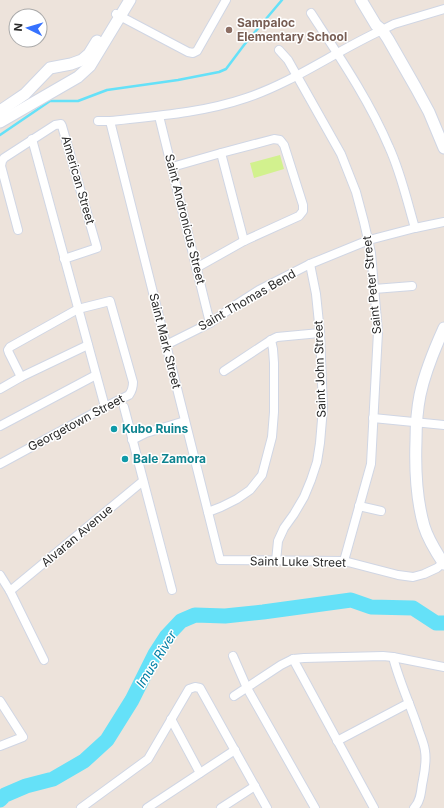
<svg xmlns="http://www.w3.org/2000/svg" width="444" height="808" font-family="Inter,sans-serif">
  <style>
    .pitch { fill: #d2f18e }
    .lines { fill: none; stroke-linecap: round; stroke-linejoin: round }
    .stream { stroke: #65e1f8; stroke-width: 2.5 }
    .river { stroke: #65e1f8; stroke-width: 15 }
    .street-casing { stroke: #d0d6e4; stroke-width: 10 }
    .secondary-casing { stroke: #d0d6e4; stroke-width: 13 }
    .street { stroke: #fff; stroke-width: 8 }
    .secondary { stroke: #fff; stroke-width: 11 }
    .education-dot { fill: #8d6e63; stroke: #fff; stroke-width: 1.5 }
    .culture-dot { fill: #0f9aa8; stroke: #fff; stroke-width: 1.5 }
    .labels { text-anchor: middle; stroke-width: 3; stroke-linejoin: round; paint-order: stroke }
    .education-label { font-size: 12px; font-weight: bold; fill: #785e54; stroke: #fff; text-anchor: start }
    .street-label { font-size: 12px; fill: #2a2a2a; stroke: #fff }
    .culture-label { font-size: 12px; font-weight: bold; fill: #0d838f; stroke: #fff; text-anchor: start }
    .water-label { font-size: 13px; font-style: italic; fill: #0380a6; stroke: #fff }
  </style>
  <rect width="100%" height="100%" fill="#ede3db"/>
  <path class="pitch" d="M280,155L284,169L254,178L250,163Z"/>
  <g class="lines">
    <path class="stream" d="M0,135L50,101H78L107,90L178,80L219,72L226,69L244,45L282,0"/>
    <path class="river" d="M0,800L5,795L26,786L53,779L84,761L107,740L132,700L155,654L166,637L181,621L195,615L225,616L263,612L351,600L371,607L413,608L436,623H444"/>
    <g class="street-casing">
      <g id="street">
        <path d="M311,13C339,56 369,100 389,147C401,173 407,201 415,228"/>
        <path d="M116,14L188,52L193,53L197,51L226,0"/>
        <path d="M279,50L288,60L341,154L356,192L364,222L371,253L378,332L371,464L344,561"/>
        <path d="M159,116L210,323"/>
        <path d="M98,121H110C156,116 202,113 246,98C294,82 336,51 382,30L394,24L444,9"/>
        <path d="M110,121L220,560L344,561L398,575L413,577L424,574L437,568L443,563"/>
        <path d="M32,139L105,407"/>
        <path d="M221,153L244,241"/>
        <path d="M172,167L221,153L274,139L280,140L284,145L303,205V211L299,216L244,241L196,268"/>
        <path d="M18,230L1,166L2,161L4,158L55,125L61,124L62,126L97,248L64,259"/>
        <path d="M374,289L412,286"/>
        <path d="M166,345L210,323L234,306L259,290L310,264L369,240L415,228L444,222"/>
        <path d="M224,371L271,340L277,337L320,333"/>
        <path d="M0,389L21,377L88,345"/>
        <path d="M124,407L172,590"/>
        <path d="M373,418L444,425"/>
        <path d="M0,426L96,375"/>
        <path d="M132,440L146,433L185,421"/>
        <path d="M0,464L105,407L129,395C132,391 133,388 133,382L110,301L78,309L10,347L8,350L9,353L21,377"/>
        <path d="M359,506L381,511"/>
        <path d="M208,512L221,507L237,499L250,490L262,475L272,437L274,412V363L273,349L271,340"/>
        <path d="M276,561L278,541L284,528L294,514L304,497L311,480L317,462L320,443L323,408L320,333L316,294L310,264"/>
        <path d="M0,575L10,591L44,660"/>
        <path d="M10,591L143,481"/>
        <path d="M233,656L247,688L315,808"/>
        <path d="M393,657C399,681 410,704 418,728C420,735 424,743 425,751C427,763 424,774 422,785C421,793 420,802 414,808"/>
        <path d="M293,659L374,808"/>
        <path d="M234,696L281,665L293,659L304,658L383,656L393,657L444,667"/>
        <path d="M0,701L23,737L0,746"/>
        <path d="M171,719L200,773"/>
        <path d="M337,741L409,703"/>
        <path d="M81,808L148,759L189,689L195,687L200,688L267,808"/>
        <path d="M147,808L235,750"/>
        <path d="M221,808L255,786"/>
      </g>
    </g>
    <g class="secondary-casing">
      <g id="secondary">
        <path d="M361,0L376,25L382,30L388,39L416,88L429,112L444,148"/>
        <path d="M0,111L25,94L50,68L71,64L82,60L89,54L97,41"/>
        <path d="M0,122L78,77L90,66L130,0"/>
        <path d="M444,328C434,350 425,372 420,395C417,410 416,425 416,441C415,469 416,498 424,526C428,539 436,552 444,564"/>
      </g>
    </g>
    <use href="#street" class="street"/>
    <use href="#secondary" class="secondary"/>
  </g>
  <circle class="education-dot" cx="229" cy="30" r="4"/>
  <g class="culture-dot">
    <circle cx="114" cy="429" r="4"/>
    <circle cx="125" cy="459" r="4"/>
  </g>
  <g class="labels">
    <g class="education-label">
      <text x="237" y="27">Sampaloc<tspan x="237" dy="14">Elementary School</tspan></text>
    </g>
    <g class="street-label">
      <text transform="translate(78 180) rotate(74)" y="4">American Street</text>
      <text transform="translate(185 219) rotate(76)" y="4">Saint Andronicus Street</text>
      <text transform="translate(372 285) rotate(-96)" y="4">Saint Peter Street</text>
      <text transform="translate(247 300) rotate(-30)" y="4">Saint Thomas Bend</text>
      <text transform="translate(165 341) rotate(76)" y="4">Saint Mark Street</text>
      <text transform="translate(320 369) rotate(-92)" y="4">Saint John Street</text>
      <text transform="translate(76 423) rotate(-28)" y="4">Georgetown Street</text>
      <text transform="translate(77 536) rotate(-40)" y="4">Alvaran Avenue</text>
      <text transform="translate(298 562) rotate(1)" y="4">Saint Luke Street</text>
    </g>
    <g class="culture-label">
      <text x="122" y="433">Kubo Ruins</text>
      <text x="133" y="463">Bale Zamora</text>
    </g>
    <g class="water-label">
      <text transform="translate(156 659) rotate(-58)" y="5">Imus River</text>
    </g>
  </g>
  <g transform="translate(28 28) rotate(275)"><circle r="19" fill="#ffffff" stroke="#aaaaaa"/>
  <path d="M0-3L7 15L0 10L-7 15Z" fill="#3672ff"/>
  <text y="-6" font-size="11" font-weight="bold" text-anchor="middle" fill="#2a2a2a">N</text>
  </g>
</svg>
